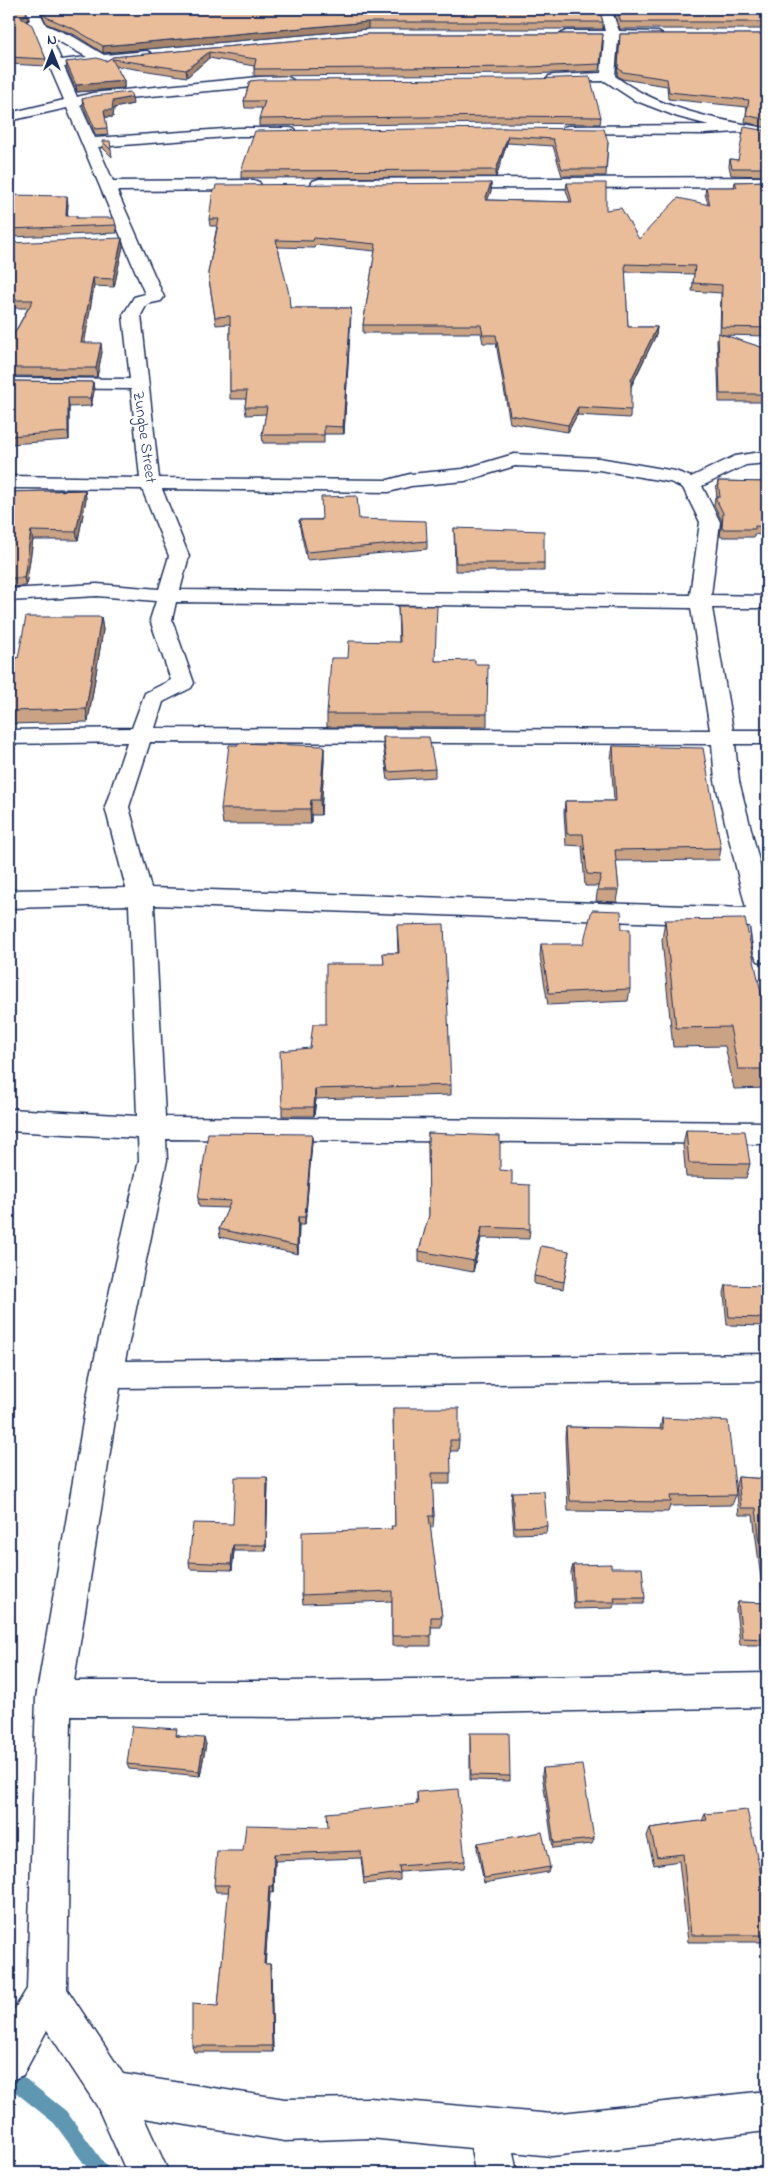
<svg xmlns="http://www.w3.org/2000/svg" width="776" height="2182" font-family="'Indie Flower',sans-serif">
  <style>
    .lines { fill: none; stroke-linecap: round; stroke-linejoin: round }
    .stream { fill: #5f96b2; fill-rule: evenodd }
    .minor-casing { stroke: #1b2f5e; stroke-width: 3 }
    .minor { fill: #fff; fill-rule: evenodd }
    .wall { fill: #c9a384; stroke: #1b2f5e }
    .shaded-wall { fill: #a4846c; stroke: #1b2f5e }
    .building { fill: #eabd9a; stroke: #1b2f5e }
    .labels { text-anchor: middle; stroke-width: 4.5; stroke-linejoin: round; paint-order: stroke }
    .far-street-label { font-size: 16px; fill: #1b2f5e; stroke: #fff }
  </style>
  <rect width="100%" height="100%" fill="#fff"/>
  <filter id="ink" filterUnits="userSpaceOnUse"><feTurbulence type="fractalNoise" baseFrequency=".02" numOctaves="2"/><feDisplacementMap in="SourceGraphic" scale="10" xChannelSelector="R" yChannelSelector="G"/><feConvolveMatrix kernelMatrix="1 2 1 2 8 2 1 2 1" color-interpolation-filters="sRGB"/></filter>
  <g filter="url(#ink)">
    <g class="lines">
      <path class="stream" d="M9,2066L15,2068L17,2072L66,2111L107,2167L109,2173H91L54,2123L9,2087Z"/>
      <g class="minor-casing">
        <g id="minor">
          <path d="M26,9H38L46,25L74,37L104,55L147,51L154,55L147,59L113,63L106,66L99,64L64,67L77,97L92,93L259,77L286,76L293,80L286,84L94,101L80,105L95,138L239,128H290L295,129L297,132L295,135L290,136H239L98,147L113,181L253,180L259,182L261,185L259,188L253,190L117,191L164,297L161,301L147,304L141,315L159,478L388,480L410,474L463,469L514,454L599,458L675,471L691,477L735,456L767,451V463L746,465L702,486L720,522L711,595L767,596V608H712L733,730H767V744H735L739,781L767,893V963L758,961L754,954L750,926L154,905L165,1117L767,1122V1144L166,1139L167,1160L125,1361L767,1354V1381L120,1388L74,1681H291L767,1673V1707L291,1717L71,1716L67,1989L123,2074L285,2099L370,2098L552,2114L767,2091V2131L552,2156L513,2152L517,2173H475L471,2148L370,2138L285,2141L144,2118L169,2173H127L97,2106L47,2030L23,2075L9,2081V2018L27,1989L36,1698L91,1375L139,1160L138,1138L9,1131V1109L137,1116L129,905L9,908V890L126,888L105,807L127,742L9,744V730L132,728L145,693L171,680L150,620L156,601L97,596L9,601V589L97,584L159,589L169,556L142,489L9,488V476L140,478L131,389L9,388V378L130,379L123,315L134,297L145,294L67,108L9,121V113L64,100L34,30L24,24L30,20ZM51,37L87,57L61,60ZM515,466L599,470L670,482L683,488L700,522L690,595L180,590L189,556L162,489L389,492L411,486L465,481ZM176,602L691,608L710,730L155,728L163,702L191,688L194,683L172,620ZM150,742L712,744L715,781L746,908L151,888L129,807Z"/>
          <path d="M599,9H611L619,31L658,32L665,36L658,40H618L615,76C657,108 716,120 767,128V136L739,132L704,134L563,133L561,130L563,127L568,126L709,125L678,117L634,100L605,81L549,82L547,79L549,76L554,75L601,73L604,40L566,39L559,35L566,31H605Z"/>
          <path d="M767,177V187L319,189L313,187L311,184L313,181L319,179Z"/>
        </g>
      </g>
      <use href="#minor" class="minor"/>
    </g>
    <g class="wall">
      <path d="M9,9L27,13L28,19L26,21L46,59L47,66L9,64Z"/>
      <path d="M39,9H599L603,22V29H368L103,53L75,35L47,24Z"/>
      <path d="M613,9H767V29H620Z"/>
      <path d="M368,34H603L599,71L529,74L254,76V66L209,58L187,77L116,66L124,81V88L77,92L67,69L66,62L106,61L113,57Z"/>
      <path d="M620,34H767V128L745,122L747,107L668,99L667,86L622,79L617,75Z"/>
      <path d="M250,81L601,117L600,124L503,123L259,126V119L262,108H245L244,101Z"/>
      <path d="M82,99L133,104L114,108L113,117H105L108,135L96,136L83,106Z"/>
      <path d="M503,128L608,142L606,176H562L553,146L507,143L496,177L241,178V171Z"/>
      <path d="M767,131V176L731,175L729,166L730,159L738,160Z"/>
      <path d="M102,141L111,150L112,157L103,148Z"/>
      <path d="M767,181V336L722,335L767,349V402H719L717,341L718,333L720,334L721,293L692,291L694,274L625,272L628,327H657L656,335L631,387L630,418L577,415L568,432L510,423L496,343H483L481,333H363V325L375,251L315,245L314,248L278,247L290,308H351L344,434H324V443H263L262,435L266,414L246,415L245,407L246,399H230V324L216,325L208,273L217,226H210L209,219L491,183V191L487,200L570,202L566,190L567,183L606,210L639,239L708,204L705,194L706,187H734L735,182Z"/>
      <path d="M9,192H10L11,195L68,204L67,216L116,225L117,233L9,237Z"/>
      <path d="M9,243L123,246L114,287L94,286L84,343L102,352L97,377L9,376V343L28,308H9Z"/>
      <path d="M9,381L93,382L94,391L91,406L69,407V440L9,444Z"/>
      <path d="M718,481L767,482V536L754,534V537H722L720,536L722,521L714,505L715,497H717L716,489Z"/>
      <path d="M85,490L86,499L78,540H33L26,586L9,587V492Z"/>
      <path d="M359,519L427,541V549L307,560L300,528L299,520Z"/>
      <path d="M454,528L544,563V571H455Z"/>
      <path d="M398,606L435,661L475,664L487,714V727H327V714L348,658L399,642Z"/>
      <path d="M101,617L103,630L88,722L9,724V657L18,658Z"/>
      <path d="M383,737L435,769V777L388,780L383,745Z"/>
      <path d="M324,746V761L321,815H311V824H223L221,809Z"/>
      <path d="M613,746L721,848L719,860L616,861L619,890L617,902L596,901L598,886H585L582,846L566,845L564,812L565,801H614L611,758Z"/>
      <path d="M665,920L767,1020V1031L766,1036L767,1041V1088L734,1089L725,1046L673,1047L662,940Z"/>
      <path d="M397,925L451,1085V1095L316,1099L314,1116H282V1107L310,1048L384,964L383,953H398Z"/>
      <path d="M541,944L630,989L628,1001L548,1005L540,956Z"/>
      <path d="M686,1130L750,1164L746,1178L686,1177L683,1145Z"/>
      <path d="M428,1133L500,1170L512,1184L530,1229L529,1239L481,1238L473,1272L419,1262V1251L429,1216Z"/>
      <path d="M312,1134V1142L305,1225H299L298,1254L220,1237L219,1229L228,1208L199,1207L198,1199Z"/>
      <path d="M569,1251L563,1289L534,1284V1276Z"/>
      <path d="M726,1285L767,1318L765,1326L727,1325L724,1293Z"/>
      <path d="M393,1408L459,1440L458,1451H450V1484H432L434,1516L433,1527H430L442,1617L441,1627H431V1646H392V1601L303,1604L302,1595L395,1526Z"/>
      <path d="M662,1418L736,1495L732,1505L670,1506L668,1512L568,1511L565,1437L566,1427L660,1429Z"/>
      <path d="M267,1477L268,1484L266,1551H234L232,1570L190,1569L189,1562L233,1524Z"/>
      <path d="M738,1477L767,1479V1645H740L736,1609L738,1602L764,1603L753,1515H739L736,1484Z"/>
      <path d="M512,1492L547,1526L546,1533L514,1534L511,1499Z"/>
      <path d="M573,1565L611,1568L645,1598L643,1604H614L613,1608L574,1609L571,1572Z"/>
      <path d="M470,1733L510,1776V1781L470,1780Z"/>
      <path d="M179,1734V1736L206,1744L200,1776L129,1769L127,1764Z"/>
      <path d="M543,1768L594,1839L592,1844L553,1848L542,1774Z"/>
      <path d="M417,1792L465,1861L464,1868L400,1872V1880L364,1884L361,1858L275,1861L274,1893L270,1892L265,1964H270L271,1969L273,2052H194L192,2046L218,2006L229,1892H216L214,1885L243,1851L328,1827L417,1804Z"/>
      <path d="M705,1814L767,1925V1937L764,1942H688L679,1861L654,1865L647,1836L650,1828L702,1821Z"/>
      <path d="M478,1843L550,1867L548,1872L484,1883L477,1848Z"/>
    </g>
    <g class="shaded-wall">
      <path d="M27,13L28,19L22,25L21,18Z"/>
      <path d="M368,22V29L103,53V46Z"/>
      <path d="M209,52V58L187,77L186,70Z"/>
      <path d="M124,81V88L77,92L76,85Z"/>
      <path d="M132,97L133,104L114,108L113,117H104V110L113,101Z"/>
      <path d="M508,136L507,143L496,177V170Z"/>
      <path d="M491,183V191L485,207V200Z"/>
      <path d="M67,196L68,204L67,225L66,216Z"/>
      <path d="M122,238L123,246L114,287L113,279Z"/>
      <path d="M93,278L94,286L83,352L81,343Z"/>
      <path d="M351,308V315L344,434L343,427Z"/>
      <path d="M657,327L656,335L630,388L631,380Z"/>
      <path d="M101,343L102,352L97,377L96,368Z"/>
      <path d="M93,382L94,391L91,406L90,398Z"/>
      <path d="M68,398L69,407V440L68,432Z"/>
      <path d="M578,407L577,415L568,432V425Z"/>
      <path d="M85,490L86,499L78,540L76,532Z"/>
      <path d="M31,531L33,540L26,586L24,578Z"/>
      <path d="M101,617L103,630L88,722L86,709Z"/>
      <path d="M324,746V761L321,815L320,800Z"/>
      <path d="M311,800V824L310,809Z"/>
      <path d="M315,1089L316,1099L314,1116V1107Z"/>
      <path d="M312,1134V1142L305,1225V1217Z"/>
      <path d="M298,1217L299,1225L298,1254L297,1246Z"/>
      <path d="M482,1227L481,1238L473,1272L474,1261Z"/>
      <path d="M267,1477L268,1484L266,1551V1545Z"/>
      <path d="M233,1545L234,1551L232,1570L231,1564Z"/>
      <path d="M204,1738L206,1744L200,1776L199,1771Z"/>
      <path d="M274,1854L275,1861L274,1893L273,1886Z"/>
      <path d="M269,1886L270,1892L265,1969L264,1964Z"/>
      <path d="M270,1964L271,1969L273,2052L272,2046Z"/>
    </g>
    <g class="building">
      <path d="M9,9H25L27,13L21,18L32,25L46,59L9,57Z"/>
      <path d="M42,9H599L603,22H368L103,46L74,29L46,17Z"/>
      <path d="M616,9H767V22H621Z"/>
      <path d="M368,34H603L600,64L529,67L254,69L256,59L209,52L186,70L112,59L124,81L76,85L66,62L97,58L106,61L113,57Z"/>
      <path d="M620,34H767V120L746,115L749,100L669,92L667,79L623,72L618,68Z"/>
      <path d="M590,77L601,117L503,116L259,119L265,101H244L250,81L259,80L529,79Z"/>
      <path d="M130,92L132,97L113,101L112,110H104L107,128L95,129L82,99L94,96Z"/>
      <path d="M744,127L767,131V168H732L730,159L738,160Z"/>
      <path d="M503,128L604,129L608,142L606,169H562L553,139L508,136L496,170L241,171L255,131Z"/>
      <path d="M102,141H110L111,150Z"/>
      <path d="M767,181V328L721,327L722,285L693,283L695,266L625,264L628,327H657L631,380V410L578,407L568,425L510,415L496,335H483L481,325H363L376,244L314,238L313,241L276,240L289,294L290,308H351L343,427L324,426V435H262L267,407H245L247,391H230V316L215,317L208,273L219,219H209L213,190H215L216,185L491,183L485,200L572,202L567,183H606V210L621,208L639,239L678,198L710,205L706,187H737L735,182Z"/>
      <path d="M9,192H10L9,195L67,196L66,216H77L76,218H114L116,225L9,229Z"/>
      <path d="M122,238L113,279L93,278L81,343H101L96,368H9V343L33,300H9V243Z"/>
      <path d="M718,333L767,349V394H720Z"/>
      <path d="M9,381L93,382L90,398H68V432L9,436Z"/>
      <path d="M718,481L767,482V527L755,526V529H723L722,528L723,513L715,497H720Z"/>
      <path d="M85,490L76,532L31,531L24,578H9V492Z"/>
      <path d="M357,496L359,519L426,521L427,541L307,552L299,520H322L321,497Z"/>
      <path d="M454,528L544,531V563H456Z"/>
      <path d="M398,606H437L435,661L475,660V664H488L487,714H327L331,658H348L349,641L400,642Z"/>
      <path d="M26,617H101L86,709L9,711V657L18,658Z"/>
      <path d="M383,737H429L435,769L388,772Z"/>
      <path d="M238,743L324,746L320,800H311L310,809H221L229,745H238Z"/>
      <path d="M613,746L703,748L721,848L615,850L619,890H597L601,875L587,874L583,834H567L565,801H616Z"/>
      <path d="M592,910L621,911L622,929H630V989L549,993L541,944H583Z"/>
      <path d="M745,919L767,1020V1026H764L767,1041V1069H738L730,1027L676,1028L665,920Z"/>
      <path d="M444,924L451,1085L315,1089L314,1107H282L280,1051L310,1048L313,1024H326V964H384L383,953H399L397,925Z"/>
      <path d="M686,1130L745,1131L750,1164L689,1163Z"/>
      <path d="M208,1133L312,1134L305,1217H298L297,1246L219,1229L231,1201L198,1199Z"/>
      <path d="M428,1133L500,1136V1170L512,1171V1184L530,1185V1229L482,1227L474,1261L419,1251L429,1215Z"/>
      <path d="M541,1246L569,1251L564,1282L534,1276Z"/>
      <path d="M726,1285L764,1286L767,1318L729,1317Z"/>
      <path d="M393,1408H459V1440H450L451,1473H432L434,1516H429L442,1617H431V1636H392V1591L302,1595V1532L392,1529L391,1526H395Z"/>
      <path d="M662,1418L728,1421L736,1495L670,1496L671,1502L570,1501L566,1427L663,1429Z"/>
      <path d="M235,1477H267L266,1545H233L231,1564L189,1562L193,1523L233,1524Z"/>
      <path d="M738,1477L767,1479V1639L742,1638L738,1602L767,1603L756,1508H741Z"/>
      <path d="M544,1491L547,1526L515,1527L512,1492Z"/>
      <path d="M611,1564V1568H642L645,1598H614L615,1602H575L573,1565Z"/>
      <path d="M132,1726L177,1729L176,1736L204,1738L199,1771L127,1764Z"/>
      <path d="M470,1733H509L510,1776L471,1775Z"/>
      <path d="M582,1765L594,1839L554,1843L543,1768Z"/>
      <path d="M458,1789L465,1861L399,1866L400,1873L364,1878L361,1851L274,1854L273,1886H269L264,1964H270L272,2046H192V2004L218,2006L229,1885H214L217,1851H243L246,1825L328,1827L327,1813L418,1804L417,1792Z"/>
      <path d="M747,1810L760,1870L767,1925V1935H691L683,1854L657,1857L650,1828L707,1820L705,1814Z"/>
      <path d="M542,1832L550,1867L484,1878L478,1843Z"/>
    </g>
  </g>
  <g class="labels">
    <g class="far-street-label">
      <text transform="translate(146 437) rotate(82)" y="6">Zungbe Street</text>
    </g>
  </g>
  <rect width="776" height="2182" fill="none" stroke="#fff" stroke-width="30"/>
  <rect x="15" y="15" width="746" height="2152" fill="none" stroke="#1b2f5e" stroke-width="2" filter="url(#ink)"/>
  <g transform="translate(52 52)" stroke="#ffffff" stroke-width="4" paint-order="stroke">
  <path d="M0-4L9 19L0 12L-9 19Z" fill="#1b2f5e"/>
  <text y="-8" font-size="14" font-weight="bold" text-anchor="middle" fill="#1b2f5e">N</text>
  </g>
</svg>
